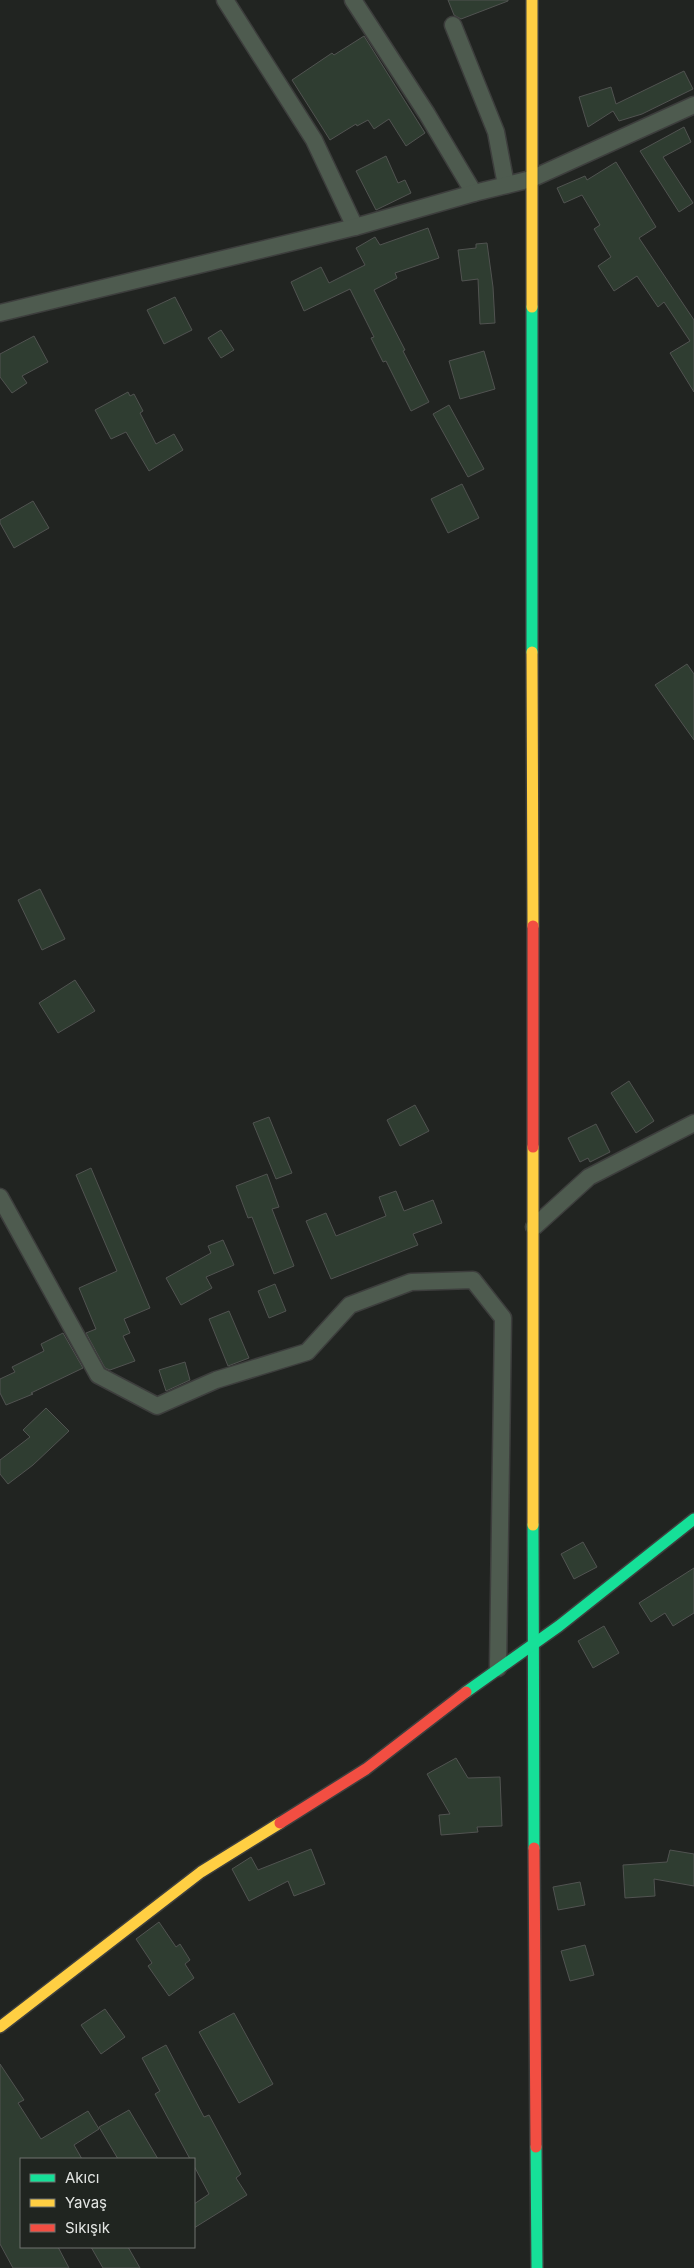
<svg xmlns="http://www.w3.org/2000/svg" width="694" height="2268" font-family="Inter,sans-serif">
  <style>
    .building { fill: #2f3d31; stroke: #515351 }
    .lines { fill: none; stroke-linecap: round; stroke-linejoin: round }
    .street-casing { stroke: #3d3e3d; stroke-width: 19 }
    .fast-casing { stroke: #3d3e3d; stroke-width: 14 }
    .slow-casing { stroke: #3d3e3d; stroke-width: 14 }
    .jam-casing { stroke: #3d3e3d; stroke-width: 14 }
    .street { stroke: #4e5b4f; stroke-width: 16 }
    .fast { stroke: #16e098; stroke-width: 11 }
    .slow { stroke: #ffcf43; stroke-width: 11 }
    .jam { stroke: #f24e42; stroke-width: 11 }
  </style>
  <rect width="100%" height="100%" fill="#212421"/>
  <g class="building">
    <path d="M448,0H508V1L461,19L454,15Z"/>
    <path d="M364,36L425,133L406,146L389,119L374,129L368,120L357,126L356,124L330,140L292,80L332,53L334,55Z"/>
    <path d="M684,71L693,89L642,114L619,121L613,111L588,127L579,97L611,87L616,104Z"/>
    <path d="M684,127L691,142L663,157L693,203L679,212L640,151Z"/>
    <path d="M386,156L398,183L405,180L411,193L376,210L356,171Z"/>
    <path d="M616,162L656,227L639,238L694,320V392L670,353L690,341L664,302L658,307L637,276L614,291L598,266L611,257L594,229L600,225L582,195L564,203L557,188L585,176L587,180Z"/>
    <path d="M428,228L439,258L395,273L397,278L374,290L405,350L403,351L429,402L411,411L386,361L383,362L371,338L374,337L350,289L304,311L291,282L321,267L329,283L365,265L356,248L375,237L380,245Z"/>
    <path d="M487,243L493,287L495,323L480,324L478,279L462,281L458,250L476,248V244Z"/>
    <path d="M175,297L192,330L164,344L147,310Z"/>
    <path d="M221,330L234,350L221,358L208,338Z"/>
    <path d="M34,336L48,362L22,376L27,383L12,393L0,377V354Z"/>
    <path d="M484,351L495,389L460,399L449,361Z"/>
    <path d="M128,392L130,396L134,394L143,411L140,413L156,444L174,434L183,450L149,471L126,432L111,439L95,410Z"/>
    <path d="M449,405L484,469L468,477L433,414Z"/>
    <path d="M462,484L479,518L448,533L431,499Z"/>
    <path d="M33,501L49,528L14,548L0,523V520Z"/>
    <path d="M687,664L694,674V740L655,685Z"/>
    <path d="M40,889L65,939L42,950L18,900Z"/>
    <path d="M75,980L95,1011L58,1033L39,1003Z"/>
    <path d="M629,1081L654,1121L636,1133L611,1093Z"/>
    <path d="M415,1105L429,1131L400,1146L387,1120Z"/>
    <path d="M269,1117L292,1173L276,1179L253,1123Z"/>
    <path d="M596,1124L610,1152L590,1162L588,1158L580,1162L568,1138Z"/>
    <path d="M91,1168L150,1308L124,1319L130,1333L123,1336L135,1361L110,1370L105,1368L86,1333L96,1329L79,1288L117,1271L76,1175Z"/>
    <path d="M267,1174L279,1207L272,1209L294,1266L274,1274L252,1217L248,1218L236,1186Z"/>
    <path d="M396,1191L404,1211L433,1200L442,1223L413,1234L418,1245L331,1279L306,1221L326,1213L336,1236L386,1216L379,1197Z"/>
    <path d="M223,1240L234,1265L206,1277L212,1288L181,1305L166,1278L211,1253L208,1246Z"/>
    <path d="M275,1284L286,1311L269,1318L258,1291Z"/>
    <path d="M229,1311L249,1358L228,1366L209,1319Z"/>
    <path d="M63,1333L83,1368L31,1393L33,1394L6,1405L0,1393V1379L15,1372L12,1367L44,1351L41,1344Z"/>
    <path d="M185,1362L190,1380L166,1391L159,1370Z"/>
    <path d="M46,1408L69,1431L33,1465L8,1484L0,1474V1460L30,1437L23,1430Z"/>
    <path d="M583,1542L597,1567L574,1579L561,1554Z"/>
    <path d="M694,1568V1613L673,1626L665,1613L651,1622L639,1603Z"/>
    <path d="M604,1626L619,1653L593,1668L578,1641Z"/>
    <path d="M456,1758L468,1778L500,1777L502,1826L477,1827L478,1832L441,1835L439,1815L450,1814L427,1774Z"/>
    <path d="M311,1849L325,1884L294,1896L288,1881L249,1901L232,1869L251,1857L258,1870Z"/>
    <path d="M670,1850L694,1854V1886L654,1879L655,1896L625,1898L623,1865L667,1862Z"/>
    <path d="M580,1882L585,1905L558,1910L553,1887Z"/>
    <path d="M159,1922L176,1947L180,1944L190,1960L185,1964L194,1978L169,1996L148,1966L152,1963L136,1939Z"/>
    <path d="M585,1945L594,1975L570,1981L561,1951Z"/>
    <path d="M105,2009L125,2037L101,2054L81,2025Z"/>
    <path d="M234,2013L273,2084L239,2103L199,2032Z"/>
    <path d="M166,2045L204,2117L209,2115L241,2174L236,2178L247,2195L194,2228V2204L209,2194L194,2166V2159H190L155,2094L160,2091L142,2058Z"/>
    <path d="M0,2064L24,2100L18,2103L41,2139L88,2111L99,2129L74,2145L82,2159H21V2247H58L69,2268H13L0,2244Z"/>
    <path d="M129,2110L158,2159H118L99,2127Z"/>
    <path d="M91,2247H128L140,2268H103Z"/>
  </g>
  <g class="lines">
    <g class="street-casing">
      <g id="street">
        <path d="M225,0L314,140L355,227"/>
        <path d="M353,0L427,114L474,193"/>
        <path d="M453,25L496,132L506,185"/>
        <path d="M0,313L355,227L474,193L531,179L694,105"/>
        <path d="M0,1197L98,1375L157,1406L216,1380L307,1352L350,1305L411,1282L473,1280L503,1318L498,1668"/>
        <path d="M534,1227L589,1177L694,1123"/>
      </g>
    </g>
    <g class="fast-casing">
      <g id="fast">
        <path d="M532,307V652"/>
        <path d="M533,1525L534,1848"/>
        <path d="M466,1692L559,1626L694,1519"/>
        <path d="M536,2147L537,2268"/>
      </g>
    </g>
    <g class="slow-casing">
      <g id="slow">
        <path d="M532,0V307"/>
        <path d="M532,652L533,926"/>
        <path d="M533,1147V1525"/>
        <path d="M0,2027L201,1872L280,1823"/>
      </g>
    </g>
    <g class="jam-casing">
      <g id="jam">
        <path d="M533,926V1147"/>
        <path d="M280,1823L366,1769L466,1692"/>
        <path d="M534,1848L536,2147"/>
      </g>
    </g>
    <use href="#street" class="street"/>
    <use href="#fast" class="fast"/>
    <use href="#slow" class="slow"/>
    <use href="#jam" class="jam"/>
  </g>
  <rect x="20" y="2158" width="175" height="90" fill="#202520" stroke="#6e726e"/>
  <rect x="30" y="2174" width="25" height="8" fill="#16e098" stroke="#6e726e"/>
  <text x="65" y="2183" font-size="15" fill="#e3e6e3">Akıcı</text>
  <rect x="30" y="2199" width="25" height="8" fill="#ffcf43" stroke="#6e726e"/>
  <text x="65" y="2208" font-size="15" fill="#e3e6e3">Yavaş</text>
  <rect x="30" y="2224" width="25" height="8" fill="#f24e42" stroke="#6e726e"/>
  <text x="65" y="2233" font-size="15" fill="#e3e6e3">Sıkışık</text>
</svg>
